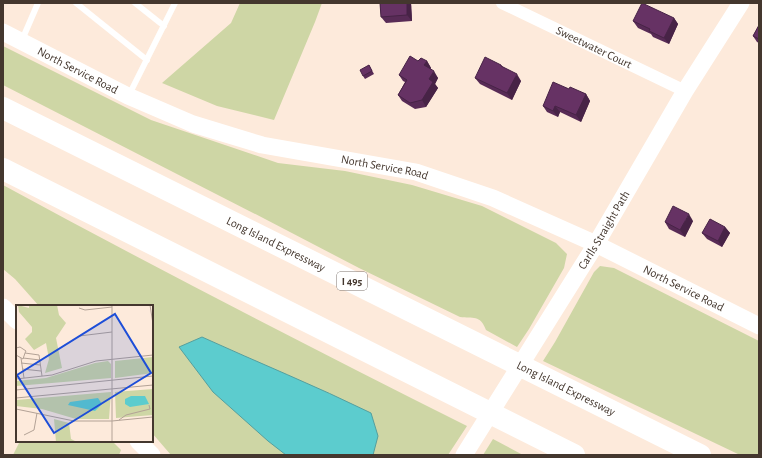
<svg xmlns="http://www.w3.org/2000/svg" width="762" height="458" font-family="'Alegreya Sans',sans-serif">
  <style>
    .green { fill: #ced6a5 }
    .water { fill: #5cccce; stroke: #559f9e }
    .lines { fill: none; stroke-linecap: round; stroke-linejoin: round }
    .lane { stroke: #fff; stroke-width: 6 }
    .street { stroke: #fff; stroke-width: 12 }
    .secondary { stroke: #fff; stroke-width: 17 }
    .highway { stroke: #fff; stroke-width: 22 }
    .wall { fill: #582b56 }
    .shaded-wall { fill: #472346 }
    .building { fill: #663264; stroke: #472346 }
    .labels { text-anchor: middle; stroke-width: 4; stroke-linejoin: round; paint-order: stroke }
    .shield { fill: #fff; stroke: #7c736d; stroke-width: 1 }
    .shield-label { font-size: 11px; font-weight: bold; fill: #44372e }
    .street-label { font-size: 12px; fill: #44372e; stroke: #fff }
    .inset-road { fill: none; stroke: #b3a296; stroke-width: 1 }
    .view { fill: #1d4ed8; fill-opacity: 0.15; stroke: #1d4ed8; stroke-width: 2 }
    .inset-edge { fill: none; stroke: #44372e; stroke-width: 2 }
  </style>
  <rect width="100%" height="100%" fill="#fdeadb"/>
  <g class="green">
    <path d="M240,3H322L315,22L274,120L217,106L162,83L231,23Z"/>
    <path d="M3,46L151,120L278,163L345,171L412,185L482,206L556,243L567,254L564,268L529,329L517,347L486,330C480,314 473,319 460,317L359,268L265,219L3,85Z"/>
    <path d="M3,185C156,268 311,348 467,426L448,455H171L152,433V306H39L15,279L3,269Z"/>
    <path d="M600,266L614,268L759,341V455H740L543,361L555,342L594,272Z"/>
    <path d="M493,439L523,455H483Z"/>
    <path d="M20,441H112L121,450L119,455H13Z"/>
  </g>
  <path class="water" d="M202,337C259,363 316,386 371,413L378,436L373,455H286L268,441L213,392L179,347Z"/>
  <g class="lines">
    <g class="lane">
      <path d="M76,3L147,60"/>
      <path d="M135,3L164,26"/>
      <path d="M22,40L38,3"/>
      <path d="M129,95L175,3"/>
    </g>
    <path class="street" id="s1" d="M502,3L685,91"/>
    <g class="secondary">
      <path id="s2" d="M3,32L128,96L193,124L262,145L416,172L493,198L596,244L759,326"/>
      <path d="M3,307L17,321"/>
      <path d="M138,441L152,455"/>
      <path id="s3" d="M464,455L596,244L685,91L741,3"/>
    </g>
    <g class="highway">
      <path id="s4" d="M3,108L700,455"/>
      <path d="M3,169L574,455"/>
    </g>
  </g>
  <g class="wall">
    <path d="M380,3H411L412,21L386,23L381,17Z"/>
    <path d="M674,18L678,24L669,44L653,37L651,34L638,28L633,21Z"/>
    <path d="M759,25V43L757,42L753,36Z"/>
    <path d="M418,61H427L431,68L430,69L438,78L435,84L438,88L426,107L415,109L402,101L398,95L405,82L403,81L399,75Z"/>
    <path d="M369,65L374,74L365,79L363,76Z"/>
    <path d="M501,65L503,67L521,81L512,100L480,84L475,78Z"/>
    <path d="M569,89L586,94L590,101L581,122L560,112L558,117L547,112L543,106Z"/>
    <path d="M693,221L685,237L669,229L665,222Z"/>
    <path d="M725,227L730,233L722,247L707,239L702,233Z"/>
  </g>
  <g class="shaded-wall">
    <path d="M407,3H411L412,21L407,15Z"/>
    <path d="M674,18L678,24L669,44L664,38Z"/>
    <path d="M427,61L431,68L429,72L424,65Z"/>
    <path d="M434,71L438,78L435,84L438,88L426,107L422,100L429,79Z"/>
    <path d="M517,74L521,81L512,100L507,93Z"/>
    <path d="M586,94L590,101L581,122L576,115Z"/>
    <path d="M555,106L560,112L558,117L553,111Z"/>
    <path d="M689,214L693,221L685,237L680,230Z"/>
    <path d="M725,227L730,233L722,247L718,241Z"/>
  </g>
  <g class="building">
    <path d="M380,3H407V15L381,17Z"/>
    <path d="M642,3L674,18L664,38L649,31L650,29L633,21Z"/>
    <path d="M759,25V39L753,36Z"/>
    <path d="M410,56L418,61L421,58L427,61L424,65L434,71L429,79L433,82L422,100L410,103L398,95L407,80L399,75Z"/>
    <path d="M485,57L501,65V66L517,74L507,93L475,78Z"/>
    <path d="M369,65L372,71L363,76L360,70Z"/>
    <path d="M553,82L569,89L570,87L586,94L576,115L555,106L553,111L543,106Z"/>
    <path d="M673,206L689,214L680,230L665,222Z"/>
    <path d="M710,219L725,227L718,241L702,233Z"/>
  </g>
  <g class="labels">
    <rect class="shield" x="337" y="272" width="30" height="18" rx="3"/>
    <g class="shield-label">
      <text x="352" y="285">I 495</text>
    </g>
    <g class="street-label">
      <text dy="4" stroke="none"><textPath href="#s1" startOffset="102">Sweetwater Court</textPath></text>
      <text dy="4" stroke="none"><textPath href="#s2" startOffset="84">North Service Road</textPath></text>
      <text dy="4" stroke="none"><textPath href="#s2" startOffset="408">North Service Road</textPath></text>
      <text dy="4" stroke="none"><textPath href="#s3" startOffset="265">Carlls Straight Path</textPath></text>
      <text dy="4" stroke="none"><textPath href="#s4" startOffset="305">Long Island Expressway</textPath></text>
      <text dy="4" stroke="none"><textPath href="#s2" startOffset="732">North Service Road</textPath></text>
      <text dy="4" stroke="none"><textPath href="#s4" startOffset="629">Long Island Expressway</textPath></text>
    </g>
  </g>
  <g transform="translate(16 305)">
    <rect width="137" height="137" fill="#fdeadb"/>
    <path d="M2,0L13,3V0H41L43,10L50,18L40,33L46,63L29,68L33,54L30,38L18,45L9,34L16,27V22L3,7ZM137,52V68L99,73V56ZM92,56L95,59V73L0,81V76L30,73L79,58ZM137,84V110L100,113L99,87ZM95,87L93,114H60L26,104L0,101V95ZM38,114L53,118L55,134L61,137H40Z" fill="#ced6a5"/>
    <path d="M115,91H129L133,99L114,102L109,99V94ZM82,93L86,99L79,106L52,100L54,97Z" fill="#5cccce"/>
    <path class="inset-road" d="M134,0L137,19M63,3L69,5L96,2M63,31L96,27M0,43L4,42L10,46L9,48M0,50L7,54L9,48L23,50L26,71M5,53L8,73M7,53L24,55M5,58L24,60M6,64L25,66M0,74L36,70L80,56L137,50M0,85L137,71M0,93L137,80M0,104L58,116H96L137,112M103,115L110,110L134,104L133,100M8,130L18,125L21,108M96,137V0"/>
    <path class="view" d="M99,9L135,68L38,128L1,70Z"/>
    <rect width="137" height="137" class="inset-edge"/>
  </g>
  <rect width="762" height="458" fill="none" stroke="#44372e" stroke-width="8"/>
</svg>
